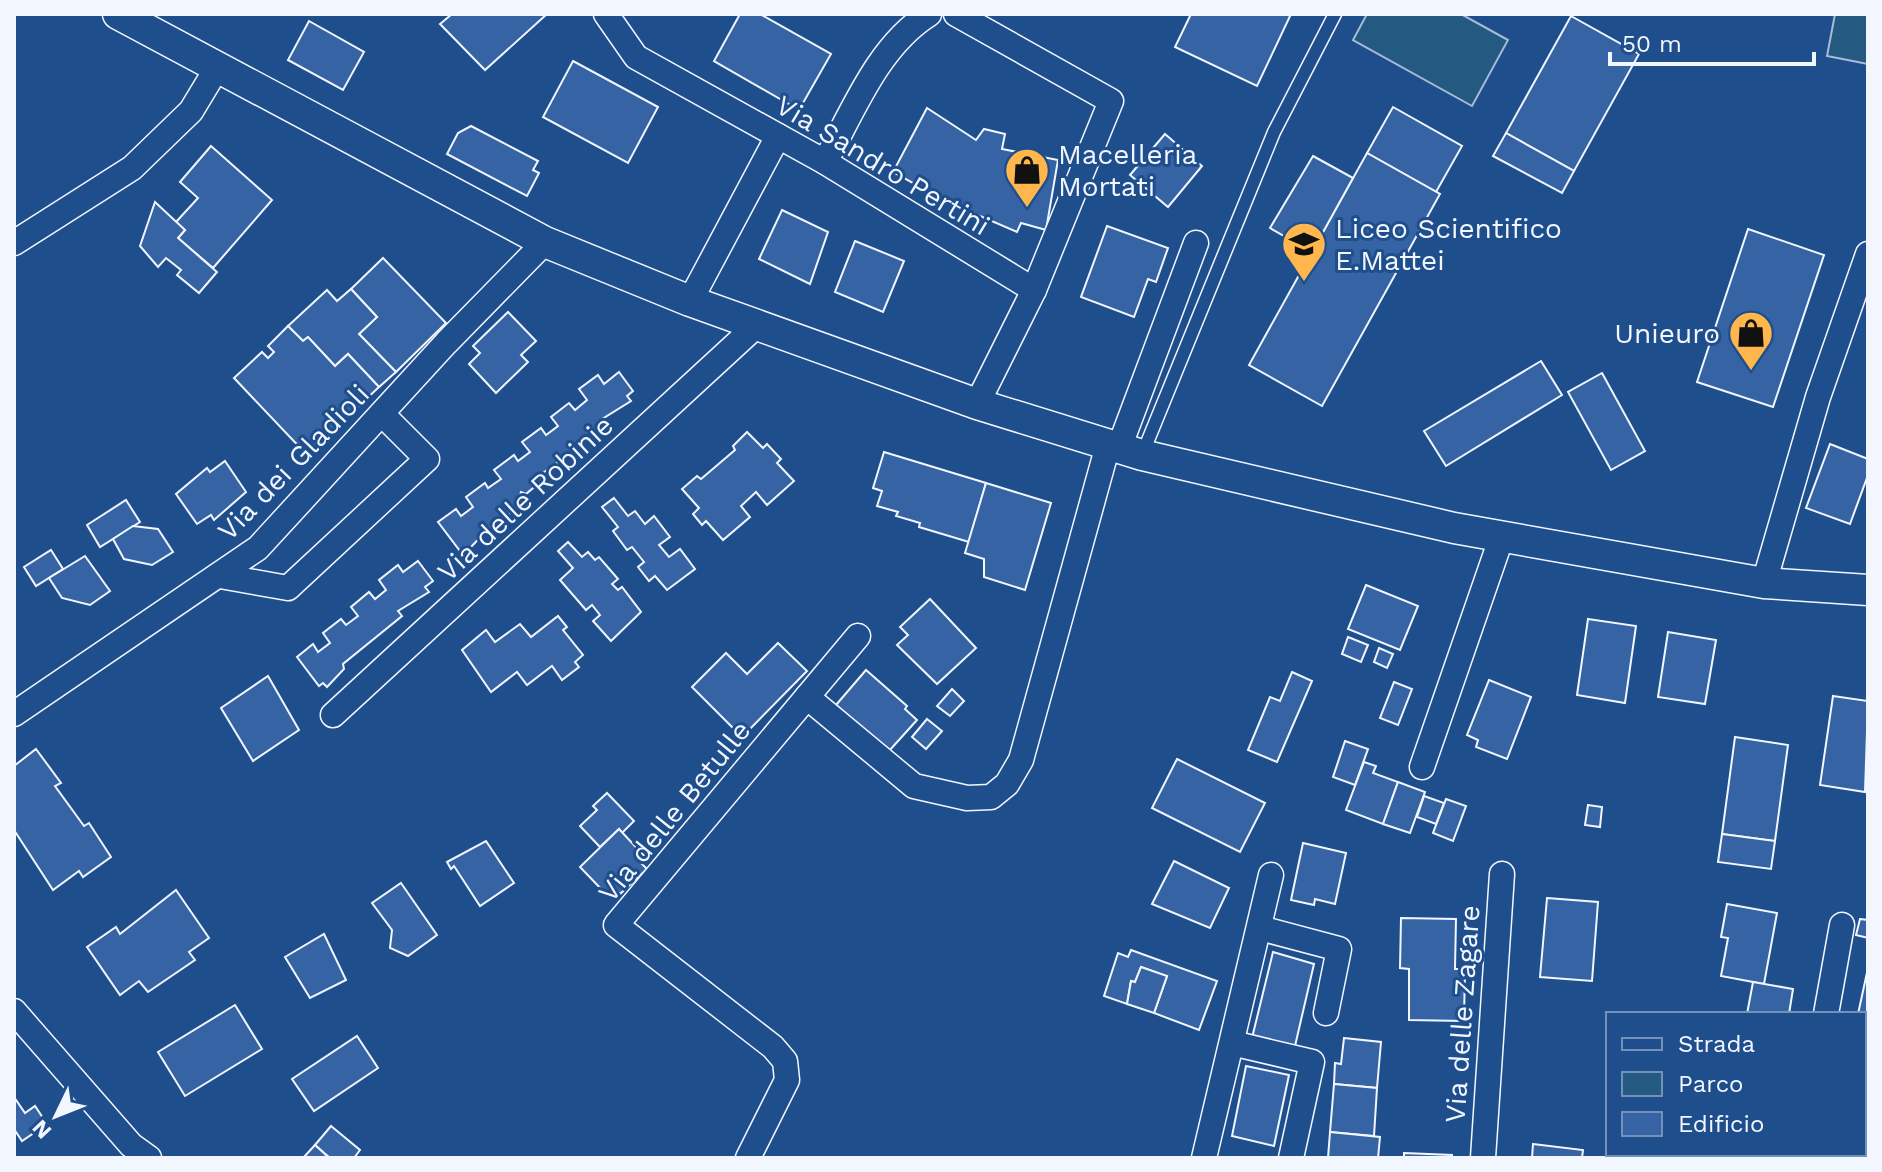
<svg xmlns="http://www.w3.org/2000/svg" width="1882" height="1172" font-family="'Work Sans',sans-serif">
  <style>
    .green { fill: #245a82; stroke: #a8bbd7; stroke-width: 2 }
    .building { fill: #3563a3; stroke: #f2f6ff; stroke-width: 2 }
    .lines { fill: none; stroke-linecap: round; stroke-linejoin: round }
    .service-casing { stroke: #f2f6ff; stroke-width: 15 }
    .minor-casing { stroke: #f2f6ff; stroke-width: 27 }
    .tertiary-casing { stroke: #f2f6ff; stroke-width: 33 }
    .service { stroke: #1f4e8c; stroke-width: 12 }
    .minor { stroke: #1f4e8c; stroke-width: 24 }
    .tertiary { stroke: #1f4e8c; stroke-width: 30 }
    .labels { text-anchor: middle; stroke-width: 6; stroke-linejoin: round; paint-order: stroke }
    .poi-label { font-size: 28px; fill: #f2f6ff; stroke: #1f4e8c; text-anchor: start }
    .street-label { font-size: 28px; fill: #f2f6ff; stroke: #1f4e8c }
  </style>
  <rect width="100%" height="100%" fill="#1f4e8c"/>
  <g class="green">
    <path d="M1367,14H1461L1508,40L1472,106L1353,40Z"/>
    <path d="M1835,14H1868V64L1827,56Z"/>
  </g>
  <g class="building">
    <path d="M452,14H547L485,70L440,24Z"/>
    <path d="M740,14H760L831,54L799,110L714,61Z"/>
    <path d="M1191,14H1291L1257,86L1175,47Z"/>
    <path d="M1571,16L1639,54L1574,171L1506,133Z"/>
    <path d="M309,21L364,52L343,90L288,60Z"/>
    <path d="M573,61L658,107L628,163L543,117Z"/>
    <path d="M1393,107L1462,146L1436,192L1367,153Z"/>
    <path d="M927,108L976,140L984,129L1005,134L1002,149L1058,160L1046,230L1021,223L1017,232L913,187L915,184L893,172Z"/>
    <path d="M471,126L538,161L533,170L539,173L527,196L447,154L458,133Z"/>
    <path d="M1506,133L1574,171L1562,193L1493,156Z"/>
    <path d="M1165,134L1202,166L1168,207L1130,175Z"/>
    <path d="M211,146L272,200L213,268L178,238L185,230L176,222L198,198L180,182Z"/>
    <path d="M1367,153L1440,194L1322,406L1249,365Z"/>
    <path d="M1313,156L1353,178L1312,252L1270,228Z"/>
    <path d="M155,202L185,230L178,238L217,272L199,293L177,275L181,270L166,258L158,267L140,246Z"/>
    <path d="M782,210L828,232L810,284L759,259Z"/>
    <path d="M1107,226L1168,248L1156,282L1148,279L1134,317L1081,297Z"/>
    <path d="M1748,229L1824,255L1773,407L1697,382Z"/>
    <path d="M855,241L904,261L883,312L835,292Z"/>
    <path d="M383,258L446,323L396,372L359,334L377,317L351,289Z"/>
    <path d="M351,289L377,317L359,334L396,372L379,387L348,354L335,366L308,337L303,341L288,326L327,290L337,301Z"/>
    <path d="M508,312L536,341L521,355L528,362L496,393L469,364L480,353L473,346Z"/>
    <path d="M288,326L303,341L308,337L335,366L348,354L379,387L307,455L234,378L262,352L268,358L274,352L268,346Z"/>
    <path d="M1541,361L1562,395L1446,466L1424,431Z"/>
    <path d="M619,372L633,391L627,396L631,401L599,421L603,426L583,441L580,440L574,451L543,473L546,477L526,494L521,492L516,508L498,524L496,521L469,549L466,546L460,551L438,522L456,509L461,516L473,507L466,497L485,483L488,488L501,479L494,470L514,455L518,461L530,452L522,442L541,428L546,435L558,426L551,417L569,403L575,410L587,400L579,389L598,375L604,384Z"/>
    <path d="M1602,373L1645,451L1611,470L1568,392Z"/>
    <path d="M747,432L763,448L767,444L781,459L777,463L794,481L767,505L756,492L741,506L750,517L723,540L706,521L702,525L693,514L699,508L682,489L697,476L701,479L735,450L733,446Z"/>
    <path d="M1830,444L1868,459V475L1850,524L1806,508Z"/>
    <path d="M884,452L986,483L969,542L919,527L920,523L896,516L898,512L877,506L882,491L873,488Z"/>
    <path d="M225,461L246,492L214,520L211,515L197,524L176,494L207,468L210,472Z"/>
    <path d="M986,483L1051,503L1025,590L984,577V559L965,553Z"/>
    <path d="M614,498L628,516L635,511L645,524L654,516L670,537L659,545L669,557L680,549L695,569L667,590L655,576L649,581L638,567L644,562L632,547L627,550L613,531L618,527L602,507Z"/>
    <path d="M126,500L140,522L100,547L87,525Z"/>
    <path d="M133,526L158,529L173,552L152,565L124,559L113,539Z"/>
    <path d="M568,542L582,557L588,552L595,560L599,557L618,579L612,584L618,590L622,587L641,612L611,641L593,621L600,615L592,605L586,610L560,580L573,568L558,551Z"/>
    <path d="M51,550L63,569L36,586L24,567Z"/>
    <path d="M85,556L110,591L90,605L62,598L49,578Z"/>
    <path d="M418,561L433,581L425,587L429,592L398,611L402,616L343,664L344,669L327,687L323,683L319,686L297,657L313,644L318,652L330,643L323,633L341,619L346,625L358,616L351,607L369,592L375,599L386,590L379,580L398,565L403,572Z"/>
    <path d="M1366,585L1418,606L1400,650L1348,629Z"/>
    <path d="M930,599L976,648L937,684L897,645L908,635L900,627Z"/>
    <path d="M558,616L567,627L563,630L583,655L575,662L579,667L562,680L552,666L527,685L517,672L491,692L462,650L486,630L495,642L520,624L531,637Z"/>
    <path d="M1588,619L1636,626L1625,703L1577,695Z"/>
    <path d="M1668,632L1716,640L1705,704L1658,697Z"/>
    <path d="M1348,637L1368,645L1361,662L1342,654Z"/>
    <path d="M778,643L807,671L742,737L692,687L726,653L747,674Z"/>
    <path d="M1379,648L1393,654L1387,668L1374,662Z"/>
    <path d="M866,670L907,706L905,709L917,720L889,751L836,705Z"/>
    <path d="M1292,672L1312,681L1277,762L1248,750L1270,697L1280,701Z"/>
    <path d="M268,676L299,730L253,761L221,708Z"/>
    <path d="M1489,680L1531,697L1507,759L1476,747L1478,740L1467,735Z"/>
    <path d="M1394,682L1412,689L1398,725L1380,718Z"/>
    <path d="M952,689L964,701L950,716L937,706Z"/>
    <path d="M1833,696L1868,701L1865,792L1820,785Z"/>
    <path d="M927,719L942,731L926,749L912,737Z"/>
    <path d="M1735,737L1788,745L1775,841L1722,834Z"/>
    <path d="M1345,741L1368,749L1355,785L1333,777Z"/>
    <path d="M36,749L61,783L55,786L84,826L89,823L111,857L83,877L79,871L53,890L14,830V766Z"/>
    <path d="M1177,759L1265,803L1240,852L1152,808Z"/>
    <path d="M1364,762L1376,766L1373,773L1398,782L1383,824L1346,810Z"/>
    <path d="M1398,782L1425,792L1410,833L1383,824Z"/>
    <path d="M607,793L634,821L622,833L619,829L600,847L580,826L597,810L593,806Z"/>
    <path d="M1424,796L1444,803L1436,824L1417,817Z"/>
    <path d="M1446,799L1466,806L1453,841L1433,833Z"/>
    <path d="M1588,805L1602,807L1600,827L1585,825Z"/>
    <path d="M619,829L647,859L642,864L647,869L620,894L613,887L606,894L580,867Z"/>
    <path d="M1722,834L1775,841L1771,869L1718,862Z"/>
    <path d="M486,841L514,883L480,906L454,866L451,869L447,862Z"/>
    <path d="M1303,843L1346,853L1335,904L1315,899L1314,905L1291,900Z"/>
    <path d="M1174,861L1229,888L1210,928L1152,904Z"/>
    <path d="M401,883L437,935L408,956L390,948L392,930L372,903Z"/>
    <path d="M176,890L209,938L189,952L195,960L148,992L139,981L120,995L87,947L116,927L120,934Z"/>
    <path d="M1547,898L1598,902L1592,981L1540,977Z"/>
    <path d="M1727,904L1777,913L1764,984L1721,976L1728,938L1721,937Z"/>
    <path d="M1401,918L1456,919L1455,969H1465L1464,1021L1409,1020V969L1400,968Z"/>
    <path d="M1860,919L1868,920V938L1856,935Z"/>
    <path d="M324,934L346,980L310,998L285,957Z"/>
    <path d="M1131,950L1217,981L1199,1030L1154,1013L1167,976L1141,967L1135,982L1131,981L1127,1004L1104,996L1118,953L1128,957Z"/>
    <path d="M1273,952L1314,964L1295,1046L1252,1038Z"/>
    <path d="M1141,967L1167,976L1154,1013L1127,1004L1131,981L1135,982Z"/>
    <path d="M1868,968V1016L1858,1014Z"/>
    <path d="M1753,982L1793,989L1789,1014H1747Z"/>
    <path d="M235,1005L262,1049L185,1096L158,1052Z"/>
    <path d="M357,1036L378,1068L314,1111L292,1079Z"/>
    <path d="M1344,1038L1381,1042L1377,1088L1334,1084L1335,1063L1341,1064Z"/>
    <path d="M1864,1065L1868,1067V1124L1864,1123Z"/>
    <path d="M1246,1066L1289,1075L1274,1146L1232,1136Z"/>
    <path d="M1334,1084L1377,1088L1374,1136L1330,1132Z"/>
    <path d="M14,1097L25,1113L35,1106L47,1124L22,1141L14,1129Z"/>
    <path d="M331,1126L360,1150L354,1158H330L315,1145Z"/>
    <path d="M1330,1132L1380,1137L1378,1158H1328Z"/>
    <path d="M1533,1144L1583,1150L1582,1158H1532Z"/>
    <path d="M315,1145L327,1156L330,1158H303Z"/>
    <path d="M1404,1153L1452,1155V1158H1404Z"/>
    <rect x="1609" y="1154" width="53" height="4"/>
    <rect x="1704" y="1154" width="42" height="4"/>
  </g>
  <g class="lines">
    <g class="service-casing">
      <path id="service" d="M1142,455L1274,132L1335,14"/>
    </g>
    <g class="minor-casing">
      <g id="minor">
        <path d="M606,14L636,57L825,162L1034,290L977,404"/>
        <path d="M956,14L1111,101L1034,290"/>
        <path d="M825,162C853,111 878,46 929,14"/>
        <path d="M14,243L132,168L191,111L217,68"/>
        <path d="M690,301L778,136"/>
        <path d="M1119,448L1196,243"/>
        <path d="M220,576L288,588L427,459L383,415"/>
        <path d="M1764,583L1818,397L1868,254"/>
        <path d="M807,697L914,786L967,798L991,797L1007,784L1021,760L1108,445"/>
        <path d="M14,714L258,548L446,343L545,242"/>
        <path d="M333,715L757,325"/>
        <path d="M1422,767L1502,536"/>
        <path d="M1260,928L1339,949L1326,1013"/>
        <path d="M14,1011L131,1145L149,1158"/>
        <path d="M1826,1014L1842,925"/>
        <path d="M1232,1043L1312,1062L1291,1158"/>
        <path d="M748,1158L787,1080L785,1061L773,1047L616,925L858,636"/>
        <path d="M1204,1158L1271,875"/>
        <path d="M1483,1158L1502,874"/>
        <path d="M1801,1158L1802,1154"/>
      </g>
    </g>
    <g class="tertiary-casing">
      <path id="tertiary" d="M118,14L545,242L690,301L977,404L1142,455L1454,528L1764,583L1868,590"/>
    </g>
    <use href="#service" class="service"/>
    <use href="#minor" class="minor"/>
    <use href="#tertiary" class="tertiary"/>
  </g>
  <defs>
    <g id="shop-pin" transform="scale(2.3)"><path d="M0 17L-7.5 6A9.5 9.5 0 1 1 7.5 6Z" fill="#ffb74d" stroke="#1f4e8c"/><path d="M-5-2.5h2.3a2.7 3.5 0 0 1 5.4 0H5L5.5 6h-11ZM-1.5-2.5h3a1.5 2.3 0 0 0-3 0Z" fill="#111"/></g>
    <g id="school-pin" transform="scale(2.3)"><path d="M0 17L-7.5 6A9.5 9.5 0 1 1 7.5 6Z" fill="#ffb74d" stroke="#1f4e8c"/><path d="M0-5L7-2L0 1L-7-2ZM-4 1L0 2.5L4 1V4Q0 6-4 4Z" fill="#111"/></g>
  </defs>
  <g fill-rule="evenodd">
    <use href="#shop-pin" x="1027" y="170"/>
    <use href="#school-pin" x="1304" y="244"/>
    <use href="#shop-pin" x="1751" y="333"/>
  </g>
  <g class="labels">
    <g class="poi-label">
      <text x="1058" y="164">Macelleria<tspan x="1058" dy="32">Mortati</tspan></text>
      <text x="1335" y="238">Liceo Scientifico<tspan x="1335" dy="32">E.Mattei</tspan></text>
      <text x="1720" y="343" text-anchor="end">Unieuro</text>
    </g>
    <g class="street-label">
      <text transform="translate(883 165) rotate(31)" y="10">Via Sandro Pertini</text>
      <text transform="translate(293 462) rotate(-46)" y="10">Via dei Gladioli</text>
      <text transform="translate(525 498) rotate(-43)" y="10">Via delle Robinie</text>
      <text transform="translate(674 811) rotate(-51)" y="10">Via delle Betulle</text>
      <text transform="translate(1462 1014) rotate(-86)" y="10">Via delle Zagare</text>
    </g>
  </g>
  <rect width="1882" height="1172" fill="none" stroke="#f2f6ff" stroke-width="32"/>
  <rect x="1606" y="1012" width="260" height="144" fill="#1f4e8c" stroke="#7391ba" stroke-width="2"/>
  <rect x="1622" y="1038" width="40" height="12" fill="#1f4e8c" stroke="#7391ba" stroke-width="2"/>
  <text x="1678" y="1052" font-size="24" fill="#f2f6ff">Strada</text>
  <rect x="1622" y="1072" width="40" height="24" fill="#245a82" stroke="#7391ba" stroke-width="2"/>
  <text x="1678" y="1092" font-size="24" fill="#f2f6ff">Parco</text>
  <rect x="1622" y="1112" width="40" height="24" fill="#3563a3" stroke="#7391ba" stroke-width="2"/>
  <text x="1678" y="1132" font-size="24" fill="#f2f6ff">Edificio</text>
  <g transform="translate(56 1116) rotate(227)" stroke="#1f4e8c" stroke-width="6" paint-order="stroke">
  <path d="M0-6L14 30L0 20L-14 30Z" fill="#f2f6ff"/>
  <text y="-12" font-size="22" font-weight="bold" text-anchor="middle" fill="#f2f6ff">N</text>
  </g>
  <path d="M1610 52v12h204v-12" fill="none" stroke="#f2f6ff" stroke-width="4"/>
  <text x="1622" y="52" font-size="24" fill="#f2f6ff" stroke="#1f4e8c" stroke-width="6" paint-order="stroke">50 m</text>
</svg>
